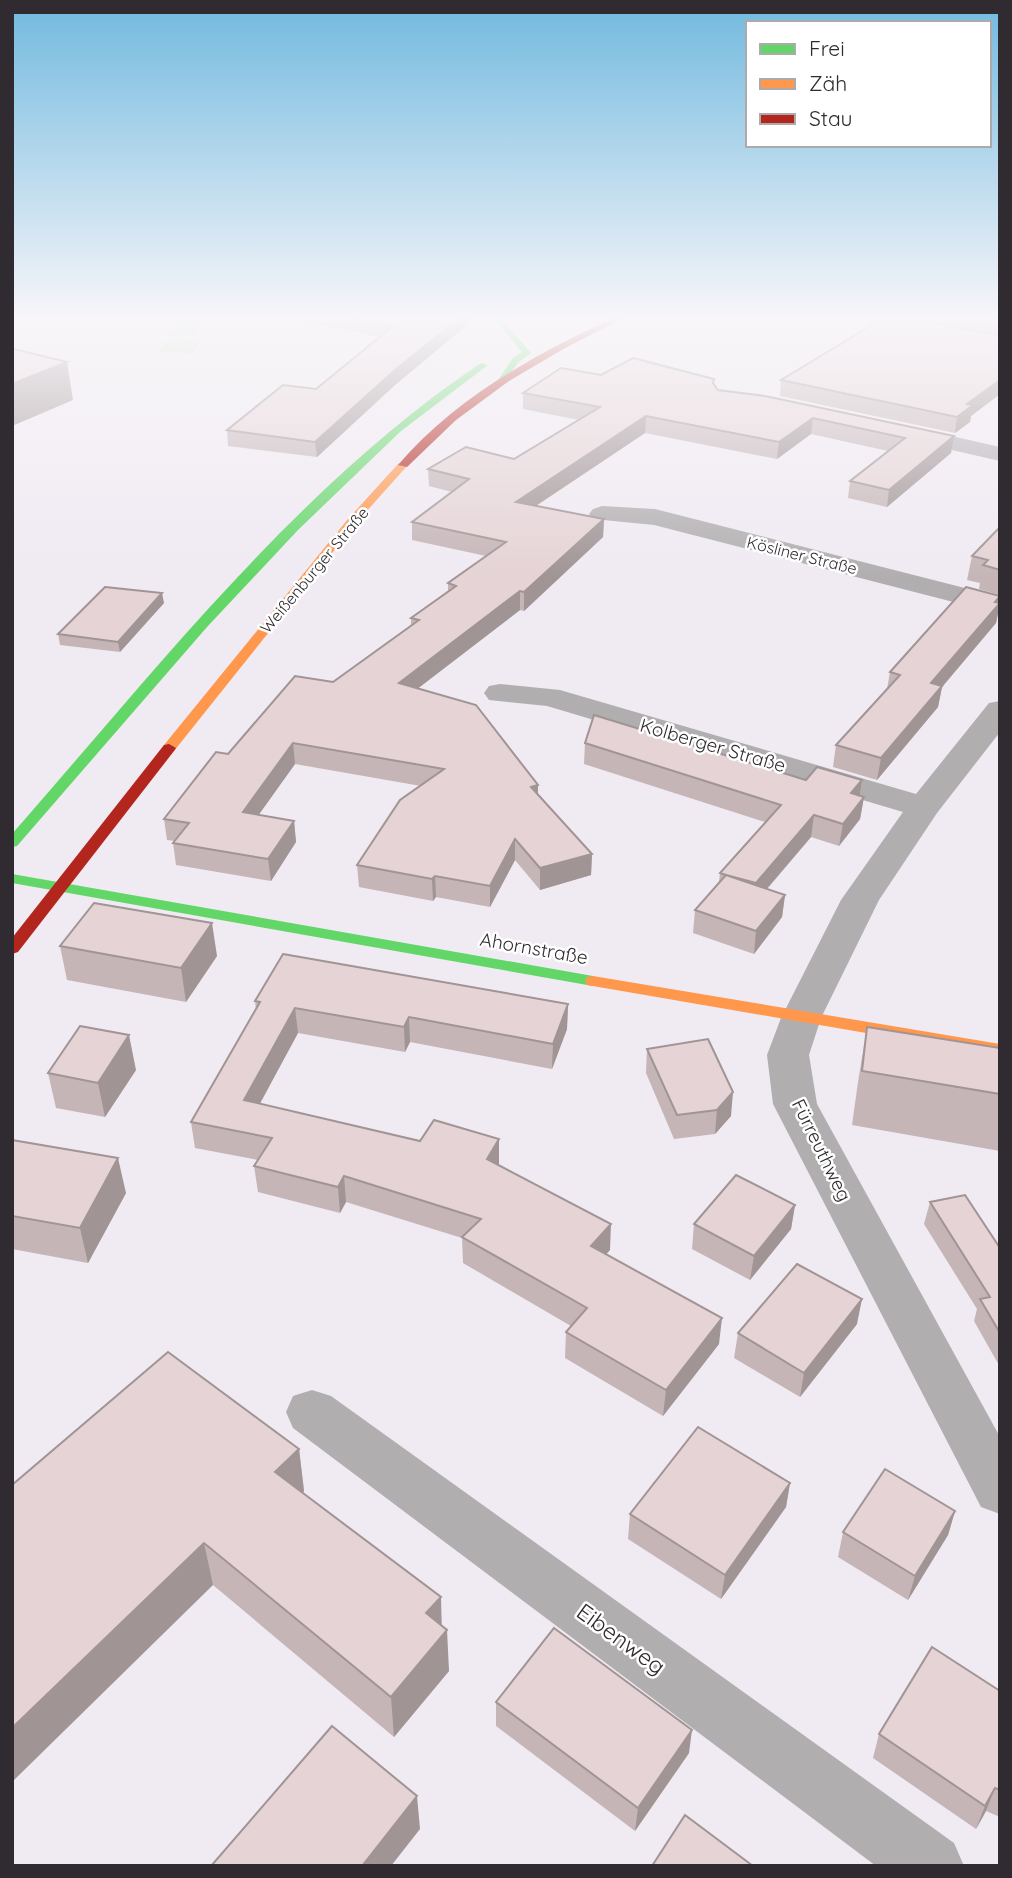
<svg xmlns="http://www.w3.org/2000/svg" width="1012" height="1878" font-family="Quicksand,sans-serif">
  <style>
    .green { fill: #c7e1bf }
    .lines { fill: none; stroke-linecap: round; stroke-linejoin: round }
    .street { fill: #b1aeb0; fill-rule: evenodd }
    .fast { fill: #63d668; fill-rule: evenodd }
    .slow { fill: #ff974d; fill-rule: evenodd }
    .jam { fill: #b3261e; fill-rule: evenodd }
    .wall { fill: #c5b5b7 }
    .shaded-wall { fill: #a09495 }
    .building { fill: #e5d3d5; stroke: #a09495; stroke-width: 2 }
    .labels { text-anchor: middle; stroke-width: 5; stroke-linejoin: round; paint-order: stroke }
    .far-street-label { font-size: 16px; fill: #2f2b30; stroke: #fff }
    .street-label { font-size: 19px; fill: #2f2b30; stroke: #fff }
    .near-street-label { font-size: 23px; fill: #2f2b30; stroke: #fff }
  </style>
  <rect width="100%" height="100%" fill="#f0eaf2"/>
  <g class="green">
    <path d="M179,316H208L197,336H167Z"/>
    <path d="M169,339L201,340L192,353L158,352Z"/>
  </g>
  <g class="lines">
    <g class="street">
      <path d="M859,316H891L1000,337V349L868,323L861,321Z"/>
      <path d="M903,425L1000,447V461L895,437L891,432L895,427Z"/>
      <path d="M602,506L655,509L1000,597V614L654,525L593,519L589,514L593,509Z"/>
      <path d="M500,684L560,690L916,794L989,703L1000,701V732L937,813L879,900L821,1018L809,1055L817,1104L1000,1437V1514L981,1507L773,1104L767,1055L781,1018L841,900L903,812L547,706L489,700L484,693L489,686Z"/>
      <path d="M312,1390L331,1396L954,1843L964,1866H876L293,1428L286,1412L293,1396Z"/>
    </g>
    <g class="fast">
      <path d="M497,316H505L507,325L531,353L519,362L502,383L498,380L513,358L522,352L499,325Z"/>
      <path d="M481,363L488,365L401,431L298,530L207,627L17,846L12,847V834C155,671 300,484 481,363Z"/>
      <path d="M12,874L593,976L601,981L593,986L12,883Z"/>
    </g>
    <g class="slow">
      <path d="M399,463L408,465L356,523L174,751H164V745L348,519Z"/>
      <path d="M593,976L1000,1044V1056L587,985L585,981L587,977Z"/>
    </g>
    <g class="jam">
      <path d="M618,316H628L565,348L509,381L456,420L407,467L398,465C456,397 539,352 618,316Z"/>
      <path d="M169,744L176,748L174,751L18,952L12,954V938L164,745Z"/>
    </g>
  </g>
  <g class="wall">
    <path d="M276,316H478L395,385L317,457L228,446L227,430L316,389L379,337Z"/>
    <path d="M907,316H1000V334Z"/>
    <path d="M1000,335V394L971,416L970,422L955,433L780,396L781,380Z"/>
    <path d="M601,375L714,379V384L718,390L954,436L951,453L887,507L848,498L850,481L888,451L811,434L777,459L645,433L536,506L604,519L603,537L524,611L520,610L418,688L538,785V794L592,854L591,875L540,890L515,860L490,907L436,897L433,901L359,887L357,865L421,786L295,764L258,815L294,821L296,842L271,881L176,865L173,843L175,841L167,840L164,819L228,754L333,682L411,626V618L448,591V583L486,556L412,540V522L452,492L429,486L428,469L514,459L579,420L523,409V393Z"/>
    <path d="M1000,527V595L979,589L980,583L967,580L972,556Z"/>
    <path d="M999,602L1000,604L996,623L942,687L938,707L877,780L833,767L836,745L887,689L890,672Z"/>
    <path d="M164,603L120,652L60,645L58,634Z"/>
    <path d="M585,743L806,780H862L860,796L864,797L860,819L839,846L811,837L767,889L785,895L782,917L754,954L693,933L695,910L719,882L720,873L765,822L584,764Z"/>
    <path d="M60,946L217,956L186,1002L67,980Z"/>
    <path d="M255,1001L568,1004L567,1029L552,1069L410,1042L405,1052L298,1033L259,1104L420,1141L499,1139V1165L610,1250L606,1254L719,1344L663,1416L565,1358L566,1332L571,1326L463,1263L462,1238L346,1202L340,1213L258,1192L254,1166L258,1160L195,1148L191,1122L256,1010Z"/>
    <path d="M867,1027L1000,1048V1151L852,1125L858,1082Z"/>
    <path d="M647,1049L731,1116L715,1134L674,1139L646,1073Z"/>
    <path d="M136,1070L105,1117L56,1108L48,1073Z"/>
    <path d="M12,1140L126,1193L88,1263L12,1249Z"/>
    <path d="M930,1202L1000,1248V1367L974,1321L977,1309L924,1224Z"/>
    <path d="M795,1205L791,1229L750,1280L692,1249L694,1224Z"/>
    <path d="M857,1324L800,1397L734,1358L738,1333Z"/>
    <path d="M299,1449L304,1491L303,1493L442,1626L449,1671L394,1737L213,1585L12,1485Z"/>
    <path d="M790,1483L786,1507L721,1599L628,1539L630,1514Z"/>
    <path d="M955,1511L948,1535L908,1600L838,1557L843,1532Z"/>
    <path d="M1000,1691V1817L986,1811L976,1829L873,1758L879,1734Z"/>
    <path d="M496,1702L689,1753L635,1831L496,1726Z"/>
  </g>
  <g class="shaded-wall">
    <path d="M462,316H478L395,385L317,457L315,442L395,370Z"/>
    <path d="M67,362L73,400L12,426V384Z"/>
    <path d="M1000,380V394L971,416L970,422L955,433L957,417L967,404Z"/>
    <path d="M646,416L645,433L516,519V502Z"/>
    <path d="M813,418L811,434L777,459L779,442Z"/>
    <path d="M954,436L951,453L887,507L889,490Z"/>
    <path d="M604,519L603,537L524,611V592Z"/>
    <path d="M520,591V610L399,703V683Z"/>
    <path d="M162,593L164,603L120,652L118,642Z"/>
    <path d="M1000,596L998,605L1000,603V604L996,623L942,687L938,707L877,780L881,758L931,683Z"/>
    <path d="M293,743L295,764L245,834L243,812Z"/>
    <path d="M862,780L859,802L851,793Z"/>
    <path d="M538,785V806L531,787Z"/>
    <path d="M864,797L860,819L839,846L843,824Z"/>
    <path d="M814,815L811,837L753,905L756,883Z"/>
    <path d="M294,821L296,842L271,881L268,859Z"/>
    <path d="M515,839V860L490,907V886Z"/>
    <path d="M592,854L591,875L540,890V868Z"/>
    <path d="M435,876L436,897L433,901L432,879Z"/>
    <path d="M785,895L782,917L754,954L756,931Z"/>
    <path d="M212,923L217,956L186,1002L181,968Z"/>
    <path d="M568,1004L567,1029L552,1069L553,1044Z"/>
    <path d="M295,1008L298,1033L248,1126L244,1100Z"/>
    <path d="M409,1017L410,1042L405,1052L404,1027Z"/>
    <path d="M129,1035L136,1070L105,1117L98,1083Z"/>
    <path d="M733,1092L731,1116L715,1134L717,1110Z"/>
    <path d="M499,1139V1165L487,1159Z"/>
    <path d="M118,1158L126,1193L88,1263L80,1228Z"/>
    <path d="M344,1176L346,1202L340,1213L338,1187Z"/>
    <path d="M795,1205L791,1229L750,1280L754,1256Z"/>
    <path d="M611,1224L610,1250L590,1272L591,1246Z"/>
    <path d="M862,1299L857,1324L800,1397L804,1373Z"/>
    <path d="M722,1318L719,1344L663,1416L666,1390Z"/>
    <path d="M299,1449L304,1491L281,1513L275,1472Z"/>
    <path d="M790,1483L786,1507L721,1599L725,1575Z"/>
    <path d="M955,1511L948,1535L908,1600L915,1576Z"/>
    <path d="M204,1543L213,1585L12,1782V1728Z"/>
    <path d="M441,1597L442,1636L447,1630L449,1671L394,1737L391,1697L426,1613Z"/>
    <path d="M692,1730L689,1753L635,1831L638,1808Z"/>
    <path d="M995,1788L986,1811L976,1829L985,1806Z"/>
    <path d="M417,1796L420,1829L391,1866H362Z"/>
  </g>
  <g class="building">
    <path d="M339,316H462L395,370L315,442L227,430L283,385L316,389L392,327Z"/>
    <path d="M887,316H893L1000,335V380L967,404L973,405L957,417L781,380Z"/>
    <path d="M981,316H1000V319Z"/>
    <path d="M14,349L67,362L12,384V350Z"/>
    <path d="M633,358L714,379L713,383L718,390L765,396L954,436L889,490L850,481L905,438L813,418L779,442L646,416L516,502L604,519L524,592L520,591L399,683L476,705L538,785L531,787L592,854L540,868L515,839L490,886L435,876L432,879L357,865L400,800L444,769L293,743L243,812L294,821L268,859L173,843L189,823L164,819L216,752L228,754L295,676L333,682L419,620L411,618L456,586L448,583L506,542L412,522L469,479L428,469L466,447L514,459L600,407L523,393L561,368L601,375Z"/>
    <path d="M1000,527V570L983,565L988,560L972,556Z"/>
    <path d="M105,587L162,593L118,642L58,634Z"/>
    <path d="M966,587L1000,596L995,602L1000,603L931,683L942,686L881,758L836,745L900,675L890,672Z"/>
    <path d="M594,715L806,780L817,767L862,780L851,793L864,797L843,824L814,815L756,883L726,875L785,895L756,931L695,910L726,875L720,873L781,805L585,743Z"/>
    <path d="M94,903L212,923L181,968L60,946Z"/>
    <path d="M283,954L568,1004L553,1044L409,1017L404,1027L295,1008L244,1100L420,1141L434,1120L499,1139L487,1159L611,1224L591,1246L722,1318L666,1390L566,1332L587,1308L462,1237L481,1219L344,1176L338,1187L254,1166L272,1138L191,1122L260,1002L255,1001Z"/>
    <path d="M80,1026L129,1035L98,1083L48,1073Z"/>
    <path d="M867,1027L1000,1048V1094L862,1071Z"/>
    <path d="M708,1039L733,1092L717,1110L677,1115L647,1049Z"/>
    <path d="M12,1140L118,1158L80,1228L12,1216Z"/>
    <path d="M736,1175L795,1205L754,1256L694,1224Z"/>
    <path d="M965,1195L1000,1248V1333L980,1299L990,1297L930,1202Z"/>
    <path d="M797,1264L862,1299L804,1373L738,1333Z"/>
    <path d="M168,1352L299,1449L275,1472L441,1597L426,1613L447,1630L391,1697L204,1543L12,1728V1485Z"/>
    <path d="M698,1427L790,1483L725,1575L630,1514Z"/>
    <path d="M885,1469L955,1511L915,1576L843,1532Z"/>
    <path d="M554,1628L692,1730L638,1808L496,1702Z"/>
    <path d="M932,1647L1000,1691V1790L995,1788L985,1806L879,1734Z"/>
    <path d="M332,1726L417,1796L362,1866H211Z"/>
    <path d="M685,1815L753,1866H652Z"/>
  </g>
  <linearGradient id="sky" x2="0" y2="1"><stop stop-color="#71b9df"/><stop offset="0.55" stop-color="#f8f6f9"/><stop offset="1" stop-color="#f8f6f9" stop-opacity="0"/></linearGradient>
  <rect width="1012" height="578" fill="url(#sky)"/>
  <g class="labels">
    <g class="far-street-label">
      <text transform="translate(802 555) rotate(14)" y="6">Kösliner Straße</text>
      <text transform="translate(314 570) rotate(-50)" y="6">Weißenburger Straße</text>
    </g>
    <g class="street-label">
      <text transform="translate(713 745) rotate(16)" y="7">Kolberger Straße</text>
      <text transform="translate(534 948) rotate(10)" y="7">Ahornstraße</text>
      <text transform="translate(822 1150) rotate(64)" y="7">Fürreuthweg</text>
    </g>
    <g class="near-street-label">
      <text transform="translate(621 1639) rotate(36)" y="8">Eibenweg</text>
    </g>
  </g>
  <rect width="1012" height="1878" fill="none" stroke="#2f2b30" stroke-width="28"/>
  <rect x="746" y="21" width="245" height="126" fill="#ffffff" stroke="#acaaac" stroke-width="2"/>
  <rect x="760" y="44" width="35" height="10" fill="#63d668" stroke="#acaaac" stroke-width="2"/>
  <text x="809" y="56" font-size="21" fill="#2f2b30">Frei</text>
  <rect x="760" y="79" width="35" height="10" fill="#ff974d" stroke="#acaaac" stroke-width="2"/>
  <text x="809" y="91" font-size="21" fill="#2f2b30">Zäh</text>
  <rect x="760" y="114" width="35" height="10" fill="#b3261e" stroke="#acaaac" stroke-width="2"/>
  <text x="809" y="126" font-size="21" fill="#2f2b30">Stau</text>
</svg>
